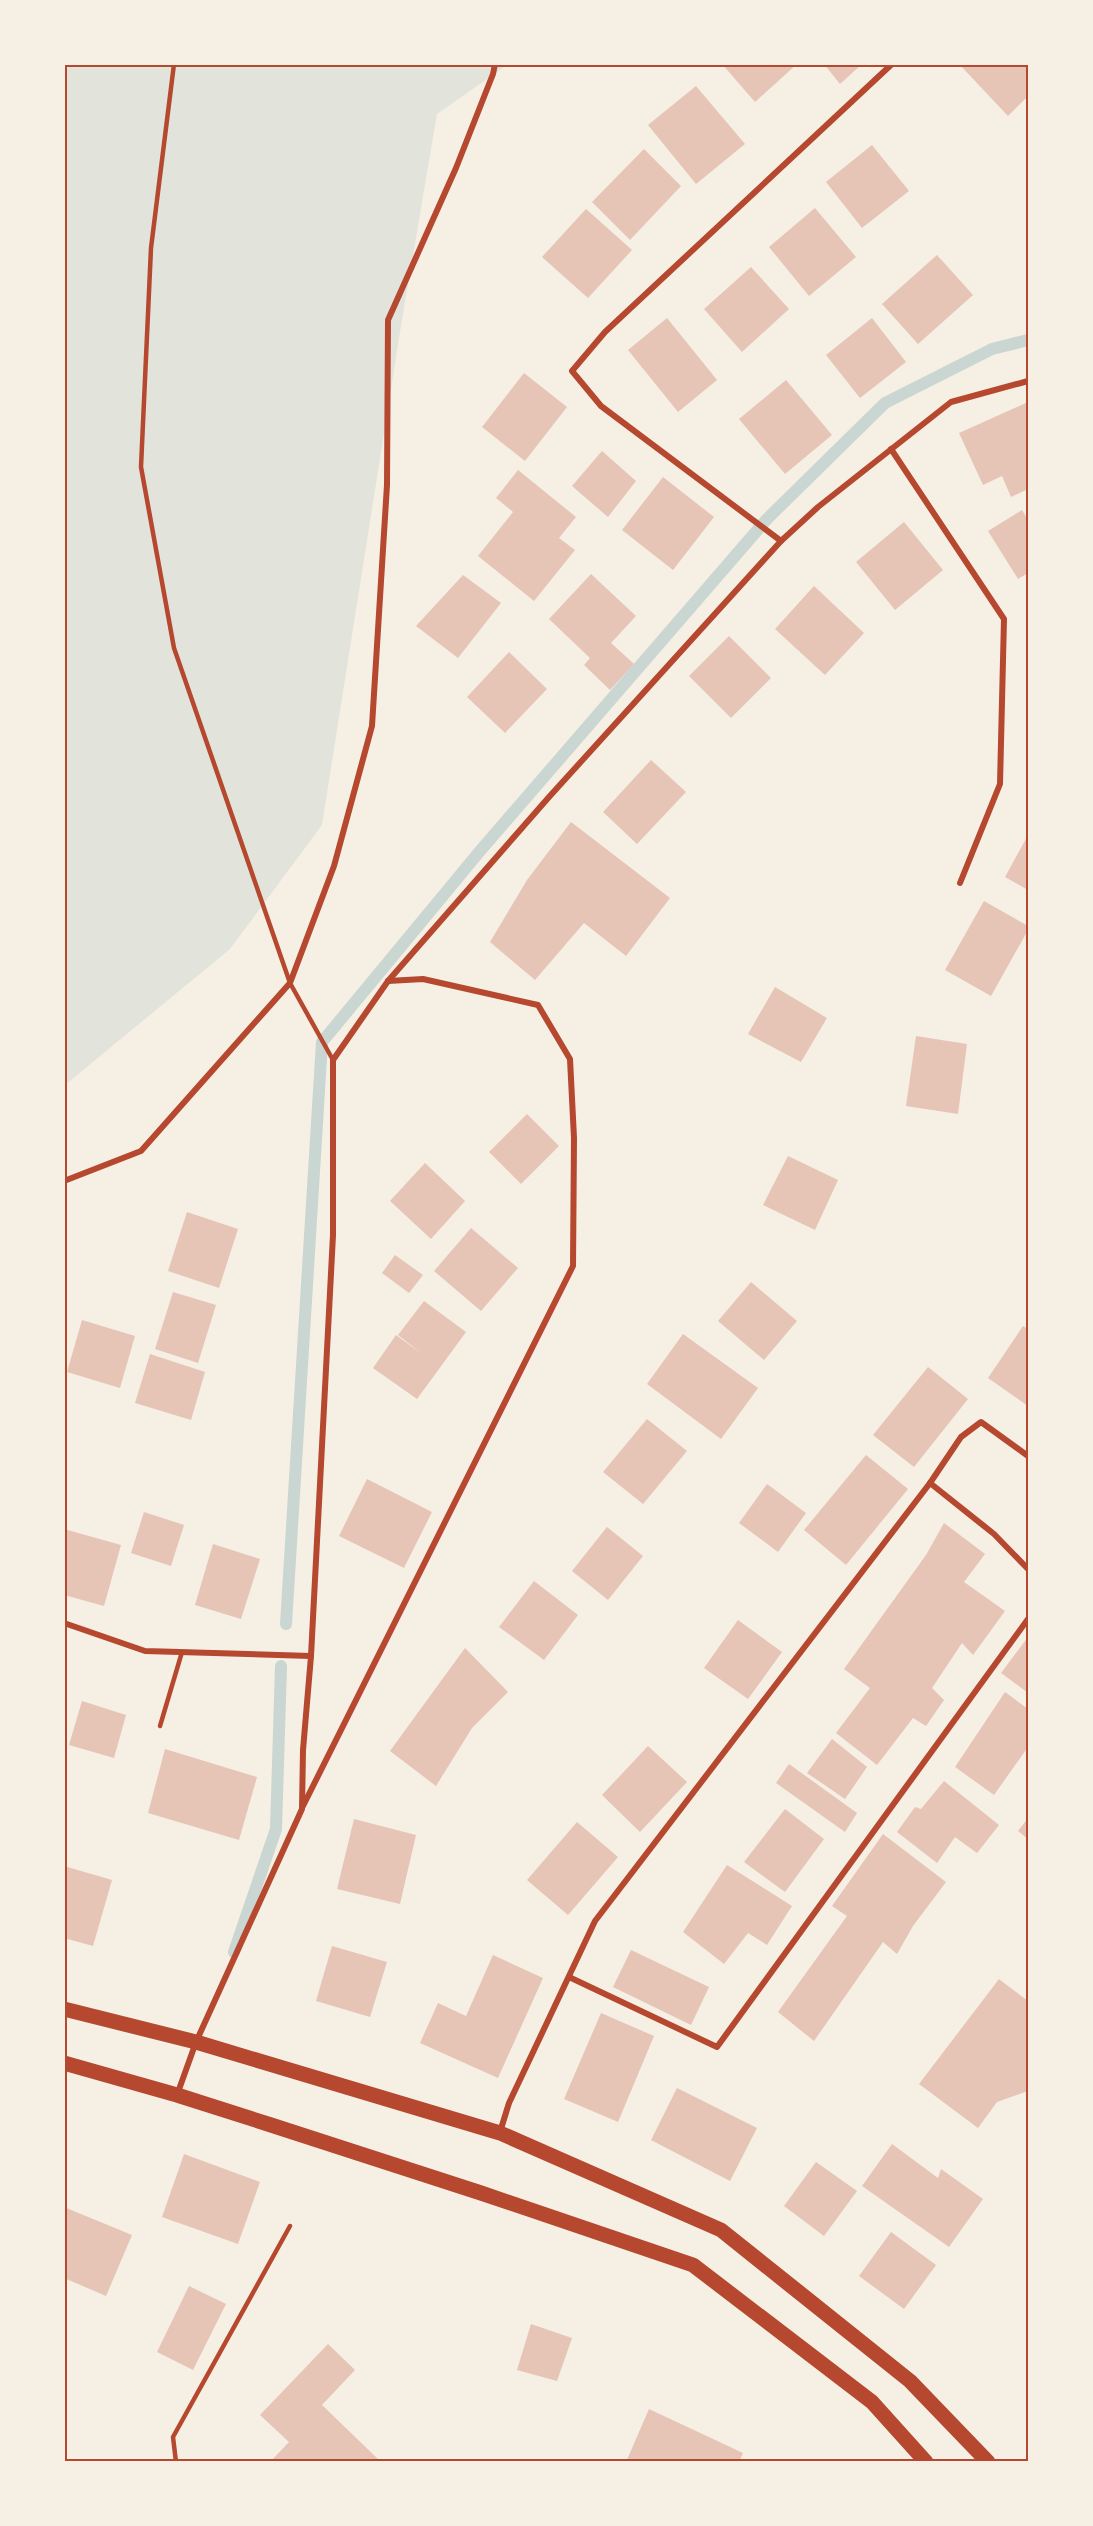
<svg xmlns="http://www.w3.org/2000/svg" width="1093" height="2526" font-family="Signika,sans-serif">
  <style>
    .green { fill: #e2e4dc }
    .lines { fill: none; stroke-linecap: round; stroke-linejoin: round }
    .stream { stroke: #c9d6d2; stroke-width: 12 }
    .building { fill: #e6c5b7 }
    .service { stroke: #b5482f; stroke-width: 4.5 }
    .minor { stroke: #b5482f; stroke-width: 6 }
    .primary { stroke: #b5482f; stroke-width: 15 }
    .neatline { fill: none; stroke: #b5482f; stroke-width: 2 }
  </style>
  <rect width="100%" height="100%" fill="#f6efe4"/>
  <path class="green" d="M65,65H507L437,114L400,332L322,825L230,949L65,1085Z"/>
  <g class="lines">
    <g class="stream">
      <path d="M286,1624L322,1042L480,851L767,519L885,403L992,349L1028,340"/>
      <path d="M234,1952L276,1829L281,1666"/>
    </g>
  </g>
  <g class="building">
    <path d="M722,64H797L755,102Z"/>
    <path d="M824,64H862L840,84Z"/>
    <path d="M959,64H1028V101L1026,98L1008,116Z"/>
    <path d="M696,86L745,144L696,184L648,125Z"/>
    <path d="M872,145L909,191L862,228L826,182Z"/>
    <path d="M644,149L681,186L630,240L592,202Z"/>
    <path d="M815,208L856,257L809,296L769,247Z"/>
    <path d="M586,209L632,250L588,298L542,257Z"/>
    <path d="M937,255L973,295L918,344L882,304Z"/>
    <path d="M751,267L789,309L742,352L704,309Z"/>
    <path d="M667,318L717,380L678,412L628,350Z"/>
    <path d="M872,318L906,362L860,398L826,355Z"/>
    <path d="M524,373L567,407L525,461L482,427Z"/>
    <path d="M786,380L832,435L785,474L739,419Z"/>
    <path d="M1028,402V489L1011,497L1002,476L983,485L959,433Z"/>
    <path d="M602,451L636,481L608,517L572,486Z"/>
    <path d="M518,470L576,517L559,538L575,550L534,601L478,556L513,512L496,498Z"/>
    <path d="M663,477L714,517L673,570L622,530Z"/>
    <path d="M1022,510L1028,520V573L1018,579L988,531Z"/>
    <path d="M904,522L943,570L895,610L856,562Z"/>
    <path d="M591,574L636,616L611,643L634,664L610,690L584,665L590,658L549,619Z"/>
    <path d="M463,575L501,603L458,658L416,626Z"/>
    <path d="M814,586L864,633L825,675L775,629Z"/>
    <path d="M729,636L771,678L731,718L689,676Z"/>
    <path d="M509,652L547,689L505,733L467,697Z"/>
    <path d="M651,760L686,792L637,844L603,812Z"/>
    <path d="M571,822L670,898L626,956L584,923L535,980L490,942L527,880Z"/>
    <path d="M1028,835V890L1005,877Z"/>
    <path d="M984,901L1028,926V930L991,996L945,970Z"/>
    <path d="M775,987L827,1018L801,1062L748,1034Z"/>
    <path d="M916,1036L967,1044L958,1114L906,1106Z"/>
    <path d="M527,1114L559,1146L521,1184L489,1152Z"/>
    <path d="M788,1156L838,1180L815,1230L763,1205Z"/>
    <path d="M425,1163L465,1201L431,1239L390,1201Z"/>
    <path d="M187,1212L238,1229L219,1288L168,1271Z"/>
    <path d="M471,1228L518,1268L481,1311L434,1271Z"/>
    <path d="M395,1255L423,1275L409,1293L382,1273Z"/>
    <path d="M751,1282L797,1321L764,1360L718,1321Z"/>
    <path d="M173,1292L216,1305L198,1363L155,1349Z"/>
    <path d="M424,1301L466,1332L417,1399L373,1368L396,1335L422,1354L398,1335Z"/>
    <path d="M82,1320L135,1336L120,1388L67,1372Z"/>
    <path d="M1023,1326L1028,1329V1406L988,1378Z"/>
    <path d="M683,1334L758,1388L721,1439L647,1384Z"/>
    <path d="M150,1354L205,1372L191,1420L135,1403Z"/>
    <path d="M928,1367L968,1399L914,1467L873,1435Z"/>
    <path d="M647,1419L687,1451L643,1504L603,1472Z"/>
    <path d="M866,1455L908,1489L846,1565L804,1530Z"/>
    <path d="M367,1479L432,1512L404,1568L339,1536Z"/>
    <path d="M767,1484L806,1513L778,1552L739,1523Z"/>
    <path d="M144,1512L184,1525L171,1566L131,1553Z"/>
    <path d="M944,1523L985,1554L964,1582L1005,1611L973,1655L962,1643L932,1688L944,1700L926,1726L913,1718L877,1765L836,1733L870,1688L844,1669L926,1555Z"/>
    <path d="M607,1527L643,1556L608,1600L572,1571Z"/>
    <path d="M64,1529L121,1545L104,1606L64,1595Z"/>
    <path d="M213,1544L260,1559L241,1619L195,1605Z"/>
    <path d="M534,1581L578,1615L544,1660L499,1627Z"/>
    <path d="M738,1620L782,1652L748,1699L704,1668Z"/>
    <path d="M1028,1637V1693L1001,1673Z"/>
    <path d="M465,1648L508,1692L472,1728L436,1786L390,1751Z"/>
    <path d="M1005,1692L1028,1709V1747L994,1795L955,1767Z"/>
    <path d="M82,1701L126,1715L114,1758L69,1745Z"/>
    <path d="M832,1739L867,1767L845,1799L807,1773Z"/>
    <path d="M648,1746L687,1782L640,1832L602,1795Z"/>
    <path d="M165,1749L257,1777L239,1840L148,1813Z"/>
    <path d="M789,1764L857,1813L845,1832L776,1783Z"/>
    <path d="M944,1781L999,1825L977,1853L955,1837L937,1863L897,1832L915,1807L921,1809Z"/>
    <path d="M785,1809L824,1839L785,1892L744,1862Z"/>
    <path d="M1028,1818V1839L1018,1831Z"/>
    <path d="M354,1819L416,1835L400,1904L337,1889Z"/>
    <path d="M577,1822L618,1857L568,1915L527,1880Z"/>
    <path d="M883,1834L946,1882L913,1926L897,1954L883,1942L814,2041L778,2012L847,1916L832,1906Z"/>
    <path d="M727,1865L792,1906L767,1945L748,1933L724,1964L683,1932Z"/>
    <path d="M64,1866L112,1880L93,1946L64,1938Z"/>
    <path d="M332,1946L387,1962L370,2017L316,2001Z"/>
    <path d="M631,1950L709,1987L691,2025L613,1987Z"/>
    <path d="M493,1955L543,1978L498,2078L420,2043L438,2003L466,2016Z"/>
    <path d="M999,1979L1028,2001V2091L997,2102L978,2128L919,2084Z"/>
    <path d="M601,2013L654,2036L618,2122L564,2099Z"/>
    <path d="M677,2088L757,2128L730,2181L651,2140Z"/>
    <path d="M892,2144L938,2178L941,2169L983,2199L949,2247L862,2186Z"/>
    <path d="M184,2154L260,2182L238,2244L162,2217Z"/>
    <path d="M816,2162L857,2191L824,2236L784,2206Z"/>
    <path d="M64,2207L132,2235L106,2296L64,2278Z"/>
    <path d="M891,2232L936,2265L904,2309L859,2276Z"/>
    <path d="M189,2286L226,2304L193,2370L157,2352Z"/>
    <path d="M531,2324L572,2338L557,2381L517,2370Z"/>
    <path d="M328,2344L355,2370L322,2405L381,2462H270L289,2442L260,2415Z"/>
    <path d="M649,2409L743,2453L739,2462H626Z"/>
  </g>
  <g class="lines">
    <g class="service">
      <path d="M174,64L151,248L141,467L174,648L290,983L333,1060"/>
      <path d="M160,1726L182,1652"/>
      <path d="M176,2462L173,2437L290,2226"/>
    </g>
    <g class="minor">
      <path d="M891,449L1004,619L1000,784L960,883"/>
      <path d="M781,541L601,406L572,371L605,332L892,64"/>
      <path d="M64,1181L141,1151L290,983L334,866L372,726L387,485L388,320L456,168L493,74L495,64"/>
      <path d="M930,1483L961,1437L981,1422L1028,1456"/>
      <path d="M64,1623L145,1651L311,1656"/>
      <path d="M303,1806L573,1266L574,1138L570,1059L538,1005L423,979L388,981"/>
      <path d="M569,1977L717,2047L1028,1619"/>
      <path d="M177,2095L196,2042L302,1809L303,1750L311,1656L333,1235V1060L388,981L549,797L781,541L818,507L951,402L1028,381"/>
      <path d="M500,2132L509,2103L595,1921L930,1483L994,1534L1028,1569"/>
    </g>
    <g class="primary">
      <path d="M64,2009L196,2042L500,2133L721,2230L910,2381L988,2462"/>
      <path d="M64,2063L177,2095L271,2125L481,2193L693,2265L872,2402L926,2462"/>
    </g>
  </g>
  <rect width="1093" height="2526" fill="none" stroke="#f6efe4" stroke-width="132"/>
  <rect x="66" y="66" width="961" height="2394" class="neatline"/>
</svg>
